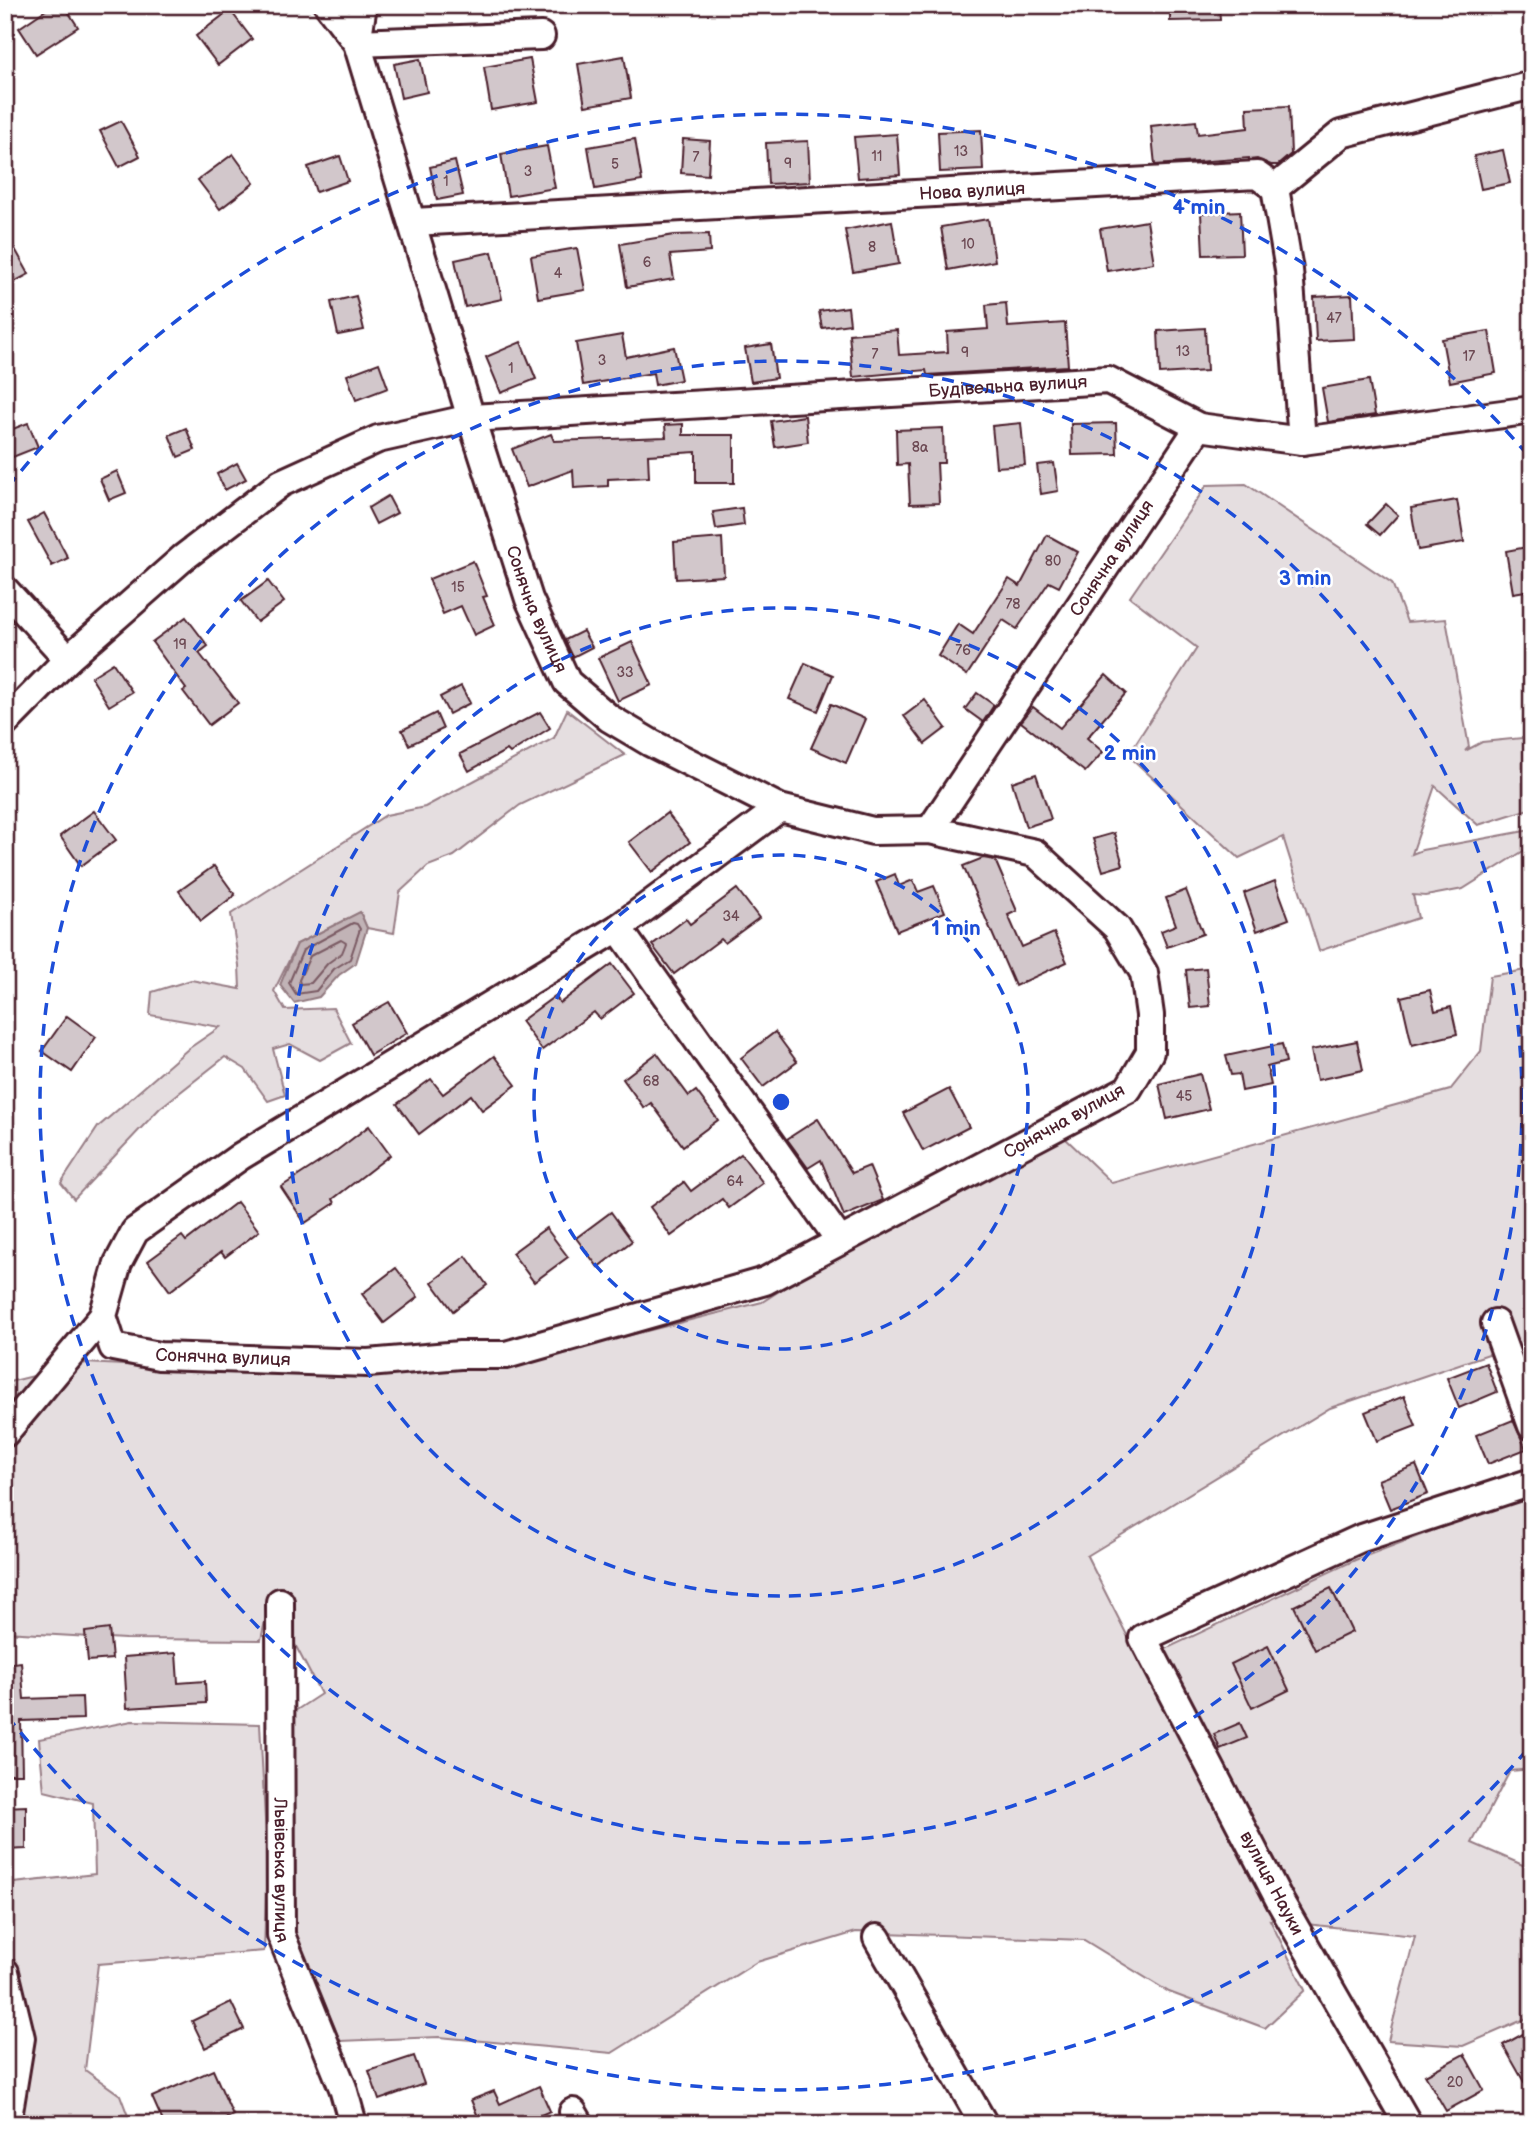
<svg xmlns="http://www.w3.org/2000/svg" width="1537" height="2129" font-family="'Balsamiq Sans',sans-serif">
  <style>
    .green { fill: #e5dee0; stroke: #987e86; stroke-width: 2 }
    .water { fill: #c1b3b6; stroke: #91787e; stroke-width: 2 }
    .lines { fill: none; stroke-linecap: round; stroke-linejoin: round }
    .shore { stroke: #7a5a63; stroke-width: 2 }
    .building { fill: #d2c7cb; stroke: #4a1f2b; stroke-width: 2 }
    .minor-casing { stroke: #4a1f2b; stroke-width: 32 }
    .minor { stroke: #fff; stroke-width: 26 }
    .ring { fill: none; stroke: #1d4ed8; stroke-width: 3.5; stroke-dasharray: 12 9 }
    .labels { text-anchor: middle; stroke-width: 5; stroke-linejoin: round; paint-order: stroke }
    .number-label { font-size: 14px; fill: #6c4953 }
    .street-label { font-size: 18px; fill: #4a1f2b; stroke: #fff }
    .centre { fill: #1d4ed8; stroke: #fff; stroke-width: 3.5 }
    .ring-label { font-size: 21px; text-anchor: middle; font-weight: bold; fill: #1d4ed8; stroke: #fff; stroke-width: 5; stroke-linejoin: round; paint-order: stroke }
  </style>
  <rect width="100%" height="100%" fill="#fff"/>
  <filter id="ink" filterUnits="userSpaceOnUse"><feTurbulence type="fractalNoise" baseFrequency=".0143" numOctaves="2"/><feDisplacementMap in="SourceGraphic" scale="14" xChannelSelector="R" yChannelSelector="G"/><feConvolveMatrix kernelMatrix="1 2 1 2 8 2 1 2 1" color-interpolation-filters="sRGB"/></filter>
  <g filter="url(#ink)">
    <g class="green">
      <path d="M1246,484L1392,583L1407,622L1446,619L1469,747L1465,751L1482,742L1532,737V808L1478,825L1435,786L1412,854L1422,850L1525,831L1532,828V851L1525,850L1463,889L1426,896L1413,895L1418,918L1319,951L1283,837L1239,858L1128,755L1197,648L1130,597L1207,485Z"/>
      <path d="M567,710L625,755L520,805L454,856L428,866L400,892L394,933L367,928L360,912L297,944L274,991L285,1010L333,1008L351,1043L320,1060L290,1044L273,1049L285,1095L268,1101L245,1069L225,1057L160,1108L74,1199L61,1183L98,1127L188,1049L220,1027L150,1015L152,992L191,980L240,989L239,965L231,914L386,815L425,807L554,738Z"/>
      <path d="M1532,969V1354L1512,1346L1330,1408L1087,1556L1140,1661L1355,1560L1532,1493V1769L1510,1771L1472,1843L1532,1869V1957L1529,1974L1532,1985V2016L1463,2046L1388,2041L1415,1936L1270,1920L1305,1990L1265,2028L1169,1992L1084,1940L856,1932L757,1962L612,2053L439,2037L340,2041L295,1932L292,1713L321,1694L270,1597L261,1640L125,1639L5,1632V1383L86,1363L197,1369L519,1363L762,1302L832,1257L849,1252L1065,1138L1112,1183L1450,1090L1481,1051L1490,976Z"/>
      <path d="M132,1721L260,1724L267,1858L264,1951L98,1964L85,2070L120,2095L131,2124H12L5,2091V1884L95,1874L93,1803L44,1791L39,1739Z"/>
    </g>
    <path class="water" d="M360,912L367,928L356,963L339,975L319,997L294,1003L280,985L297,944Z"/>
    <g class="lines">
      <g class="shore">
        <path d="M353,923L357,924L360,929L350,959L334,969L316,991L296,994L289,983L303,950Z"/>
        <path d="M341,940L346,943L342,953L328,963L311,983L300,984L299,980L310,956Z"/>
      </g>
    </g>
    <g class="building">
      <path d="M53,5H64L78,27L36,54L19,28Z"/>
      <path d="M1170,5H1219L1220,20L1170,21Z"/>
      <path d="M230,10L252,39L218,65L196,36Z"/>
      <path d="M624,56L631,98L585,106L578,64Z"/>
      <path d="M420,59L427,92L401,98L394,64Z"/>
      <path d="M530,59L538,102L491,110L484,67Z"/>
      <path d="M1289,106L1291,154L1278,165H1271L1257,159L1249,160V158L1155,165L1151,126L1196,121L1198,134L1248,128L1247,108Z"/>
      <path d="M121,121L140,156L119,167L100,131Z"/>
      <path d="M981,130L983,170L940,172L938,132Z"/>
      <path d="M897,134L900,175L858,178L854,137Z"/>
      <path d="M635,139L642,181L595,189L588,147Z"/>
      <path d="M683,139L710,141L708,175L681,173Z"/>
      <path d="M808,141L810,182L768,184L766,143Z"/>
      <path d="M547,146L555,188L508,196L501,154Z"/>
      <path d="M1503,150L1510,183L1481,189L1474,156Z"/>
      <path d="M233,154L254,183L220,209L198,180Z"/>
      <path d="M340,156L348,181L316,192L308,167Z"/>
      <path d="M455,161L463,195L437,200L430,167Z"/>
      <path d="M1240,211L1242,254L1203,255L1201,213Z"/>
      <path d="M988,219L995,261L948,270L941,227Z"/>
      <path d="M892,221L899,264L853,272L845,230Z"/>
      <path d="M1147,221L1154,263L1107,271L1100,229Z"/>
      <path d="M5,231L29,274L5,287Z"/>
      <path d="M709,234L710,252L670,255L674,279L627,287L620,244L674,235Z"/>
      <path d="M577,248L585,290L538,298L531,256Z"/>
      <path d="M492,252L502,299L465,307L455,260Z"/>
      <path d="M1352,295L1354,339L1316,341L1314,297Z"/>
      <path d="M356,296L364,330L338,335L331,302Z"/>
      <path d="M1006,303L1008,327L1065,323L1068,366L927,375L926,370L853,377L849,334L897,330L899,355L948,352L947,332L988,329L986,305Z"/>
      <path d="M848,307L850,324L822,328L819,311Z"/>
      <path d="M1205,328L1207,371L1160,374L1158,331Z"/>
      <path d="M1489,331L1496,373L1450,382L1442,339Z"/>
      <path d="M622,335L626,357L674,347L681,380L655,385L653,373L583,385L576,343Z"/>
      <path d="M521,342L536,379L501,393L486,357Z"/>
      <path d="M771,344L776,378L751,382L745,348Z"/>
      <path d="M379,363L388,388L356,400L347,375Z"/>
      <path d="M1369,380L1375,415L1328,422L1322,388Z"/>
      <path d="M805,416L808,442L775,447L771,421Z"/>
      <path d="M28,423L38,447L5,460V432Z"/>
      <path d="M1021,423L1025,465L996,467L992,426Z"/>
      <path d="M1116,423L1117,454L1072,455L1071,424Z"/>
      <path d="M683,424V435H734V483H696V452L648,455L649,477L608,479V486L574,488L573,470L527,487L512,449L551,434L554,441L666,437L665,425Z"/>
      <path d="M186,428L195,450L178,457L169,435Z"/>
      <path d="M943,428L944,463H937L939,503L910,504L908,464L897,465L896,430Z"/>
      <path d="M237,463L246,479L225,490L217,474Z"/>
      <path d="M1054,463L1058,491L1041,494L1037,465Z"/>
      <path d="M117,471L126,493L109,500L100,479Z"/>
      <path d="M388,496L397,513L376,524L368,508Z"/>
      <path d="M1457,500L1464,542L1418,550L1411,508Z"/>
      <path d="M1386,504L1398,515L1380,535L1367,524Z"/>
      <path d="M742,508L744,525L716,529L713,512Z"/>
      <path d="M44,513L68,558L52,566L28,522Z"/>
      <path d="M1047,535L1078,552L1059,587L1049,582L1017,629L1003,620L967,675L938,656L958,624L973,634L1009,579L1020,586Z"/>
      <path d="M722,538L724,576L676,579L674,542Z"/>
      <path d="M1532,546V590L1513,593L1506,551Z"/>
      <path d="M473,561L487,596L483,597L495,625L474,635L461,606L443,614L429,579Z"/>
      <path d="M268,581L284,602L257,622L241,601Z"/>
      <path d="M186,617L208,646L199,653L238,703L209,725L183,691L186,689L152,642Z"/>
      <path d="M583,631L592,647L573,657L565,640Z"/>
      <path d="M632,642L652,685L618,701L598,658Z"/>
      <path d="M113,663L132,692L109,706L91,677Z"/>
      <path d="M805,663L833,675L818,711L789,699Z"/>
      <path d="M1106,675L1126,693L1087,738L1103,752L1085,772L1021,722L1033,707L1060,728Z"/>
      <path d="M461,686L470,703L449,714L440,697Z"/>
      <path d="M977,693L994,705L983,722L965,709Z"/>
      <path d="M925,700L946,728L925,744L904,716Z"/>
      <path d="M831,704L865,719L846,763L811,748Z"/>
      <path d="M540,712L550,728L510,753L507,750L469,771L460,754Z"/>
      <path d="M436,713L443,729L409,745L402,730Z"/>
      <path d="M1036,774L1051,819L1026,827L1012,782Z"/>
      <path d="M94,811L116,840L81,866L60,836Z"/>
      <path d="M667,813L690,842L652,872L629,842Z"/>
      <path d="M1114,833L1123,865L1103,871L1093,839Z"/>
      <path d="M983,858L995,860L1017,911L1008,915L1022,947L1054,933L1067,962L1015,986L963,866Z"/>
      <path d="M214,866L235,895L201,921L179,891Z"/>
      <path d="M895,874L899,886L913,880L918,892L934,886L945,912L897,931L876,882Z"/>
      <path d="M1275,881L1289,919L1257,931L1244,893Z"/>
      <path d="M737,889L759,918L725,943L721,939L674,974L652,945L686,919L690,924Z"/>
      <path d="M1186,890L1203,934L1167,947L1161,931L1176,925L1166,898Z"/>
      <path d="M612,964L634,993L600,1019L594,1012L542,1050L521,1021L555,996L560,1003Z"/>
      <path d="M1206,968L1210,1006L1190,1008L1186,970Z"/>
      <path d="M1430,990L1435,1011L1451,1007L1457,1034L1412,1045L1401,997Z"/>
      <path d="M389,1002L407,1033L370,1055L352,1023Z"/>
      <path d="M67,1016L96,1037L72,1072L42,1051Z"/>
      <path d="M775,1032L797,1062L763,1087L741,1058Z"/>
      <path d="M1357,1041L1363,1070L1317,1080L1311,1050Z"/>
      <path d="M1282,1044L1286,1062L1267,1067L1271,1085L1242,1091L1239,1074L1231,1075L1226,1056Z"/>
      <path d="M657,1053L689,1096L696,1091L718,1120L683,1146L651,1103L644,1108L623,1079Z"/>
      <path d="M494,1056L516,1085L482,1110L471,1095L419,1134L397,1104L431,1079L443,1094Z"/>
      <path d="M1200,1074L1209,1109L1167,1119L1159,1084Z"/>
      <path d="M949,1089L969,1127L923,1151L903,1113Z"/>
      <path d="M818,1119L852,1173L869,1166L883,1200L844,1216L821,1160L808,1168L787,1139Z"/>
      <path d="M369,1126L390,1155L333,1199L335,1203L305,1223L281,1187L335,1152Z"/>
      <path d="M741,1154L763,1183L729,1208L722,1199L671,1236L650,1207L684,1182L691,1191Z"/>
      <path d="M237,1202L259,1231L225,1257L221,1252L170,1291L148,1261L182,1236L186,1241Z"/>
      <path d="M611,1212L632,1241L598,1267L576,1238Z"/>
      <path d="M546,1228L568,1257L534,1282L512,1253Z"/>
      <path d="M466,1256L487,1285L453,1311L432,1282Z"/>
      <path d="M396,1268L418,1297L384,1323L362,1294Z"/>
      <path d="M1486,1363L1497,1392L1459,1408L1447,1378Z"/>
      <path d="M1404,1396L1416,1426L1377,1441L1365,1412Z"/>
      <path d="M1513,1420L1526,1449L1488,1464L1476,1435Z"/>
      <path d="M1416,1465L1428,1494L1390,1509L1378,1480Z"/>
      <path d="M1331,1588L1352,1632L1315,1650L1294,1606Z"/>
      <path d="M109,1629L112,1659L88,1661L85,1632Z"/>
      <path d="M1268,1646L1289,1690L1252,1708L1231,1664Z"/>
      <path d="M176,1653L178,1683L205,1681L206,1703L127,1708L124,1657Z"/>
      <path d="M21,1662L24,1699L82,1697L83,1719L21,1721L22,1774H5V1664Z"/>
      <path d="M1240,1723L1247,1738L1220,1749L1214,1734Z"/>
      <path d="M26,1806V1849L5,1850V1807Z"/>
      <path d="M231,2002L244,2029L205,2048L192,2021Z"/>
      <path d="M1532,2029V2096L1503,2045Z"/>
      <path d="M1464,2054L1484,2090L1446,2111L1425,2075Z"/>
      <path d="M414,2056L424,2084L379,2100L369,2071Z"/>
      <path d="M213,2070L233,2115L214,2124H164L152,2097Z"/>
      <path d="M539,2086L550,2111L521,2124H481L471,2100L494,2091L500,2104Z"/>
    </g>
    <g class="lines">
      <g class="minor-casing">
        <g id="minor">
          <path id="s1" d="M328,5L357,43L471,418L529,599L567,682L609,718L651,743L780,808L873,831L930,830L1035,853L1117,928L1144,973L1150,1015V1052L1128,1089L765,1281L506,1355H460L368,1363L159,1356L113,1347L103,1316L118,1263L135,1231L241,1156L618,928L780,808"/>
          <path d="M363,5L357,43L541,36"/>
          <path d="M1275,188L1341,134L1532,85"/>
          <path id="s2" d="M413,222L1257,175L1275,188L1289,270L1302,441"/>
          <path d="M5,590L68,659"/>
          <path id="s3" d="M5,723L68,659L183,558L281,483L378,439L471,418L1108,380L1199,427L1302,441L1532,410"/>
          <path id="s4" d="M930,830L1199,427"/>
          <path d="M618,928L840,1241"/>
          <path d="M1495,1323L1532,1426"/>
          <path d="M5,1433L103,1316"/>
          <path id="s5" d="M280,1602L281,1935L343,2088L353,2124"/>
          <path d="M877,1938L984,2124"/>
          <path d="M5,1972L21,2038L7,2124"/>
          <path d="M573,2112L580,2124"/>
          <path d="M1408,2124L1281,1903L1143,1638L1359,1539L1532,1482"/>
        </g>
      </g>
      <use href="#minor" class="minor"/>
    </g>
  </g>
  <g class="ring">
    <circle cx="781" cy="1102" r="247"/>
    <circle cx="781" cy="1102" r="494"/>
    <circle cx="781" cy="1102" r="741"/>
    <path d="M1527 1750A988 988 0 0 1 8 1717M8 487A988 988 0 0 1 1527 454"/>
  </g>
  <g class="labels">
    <g class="number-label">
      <text x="961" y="156">13</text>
      <text x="877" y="161">11</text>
      <text x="696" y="162">7</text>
      <text x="788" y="168">9</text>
      <text x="615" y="169">5</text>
      <text x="528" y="176">3</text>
      <text x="446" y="186">1</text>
      <text x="968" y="249">10</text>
      <text x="872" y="252">8</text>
      <text x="647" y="267">6</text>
      <text x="558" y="278">4</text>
      <text x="1334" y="323">47</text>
      <text x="1183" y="356">13</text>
      <text x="965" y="357">9</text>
      <text x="875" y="359">7</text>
      <text x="1469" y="361">17</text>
      <text x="602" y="365">3</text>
      <text x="511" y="373">1</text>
      <text x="920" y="452">8а</text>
      <text x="1053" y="566">80</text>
      <text x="458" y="592">15</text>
      <text x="1013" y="609">78</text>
      <text x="180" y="649">19</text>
      <text x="963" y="655">76</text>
      <text x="625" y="677">33</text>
      <text x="731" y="921">34</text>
      <text x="651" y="1086">68</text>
      <text x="1184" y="1101">45</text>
      <text x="735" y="1186">64</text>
      <text x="1455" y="2087">20</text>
    </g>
    <g class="street-label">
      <text dy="6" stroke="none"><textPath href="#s2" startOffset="560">Нова вулиця</textPath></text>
      <text dy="6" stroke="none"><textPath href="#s3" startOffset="1106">Будівельна вулиця</textPath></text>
      <text dy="6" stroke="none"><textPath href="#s4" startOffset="327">Сонячна вулиця</textPath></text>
      <text dy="6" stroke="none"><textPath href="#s1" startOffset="642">Сонячна вулиця</textPath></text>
      <text transform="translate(1064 1121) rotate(-29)" y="6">Сонячна вулиця</text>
      <text transform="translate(223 1357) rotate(2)" y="6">Сонячна вулиця</text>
      <text dy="6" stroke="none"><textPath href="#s5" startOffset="268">Львівська вулиця</textPath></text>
      <text transform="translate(1272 1883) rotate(62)" y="6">вулиця Науки</text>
    </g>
  </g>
  <circle cx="781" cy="1102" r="10" class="centre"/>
  <g class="ring-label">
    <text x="1199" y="214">4 min</text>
    <text x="1305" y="585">3 min</text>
    <text x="1130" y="760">2 min</text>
    <text x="956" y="935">1 min</text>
  </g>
  <rect width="1537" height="2129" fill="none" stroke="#fff" stroke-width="28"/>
  <rect x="14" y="14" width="1509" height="2101" fill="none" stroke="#4a1f2b" stroke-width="2.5" filter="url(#ink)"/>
</svg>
